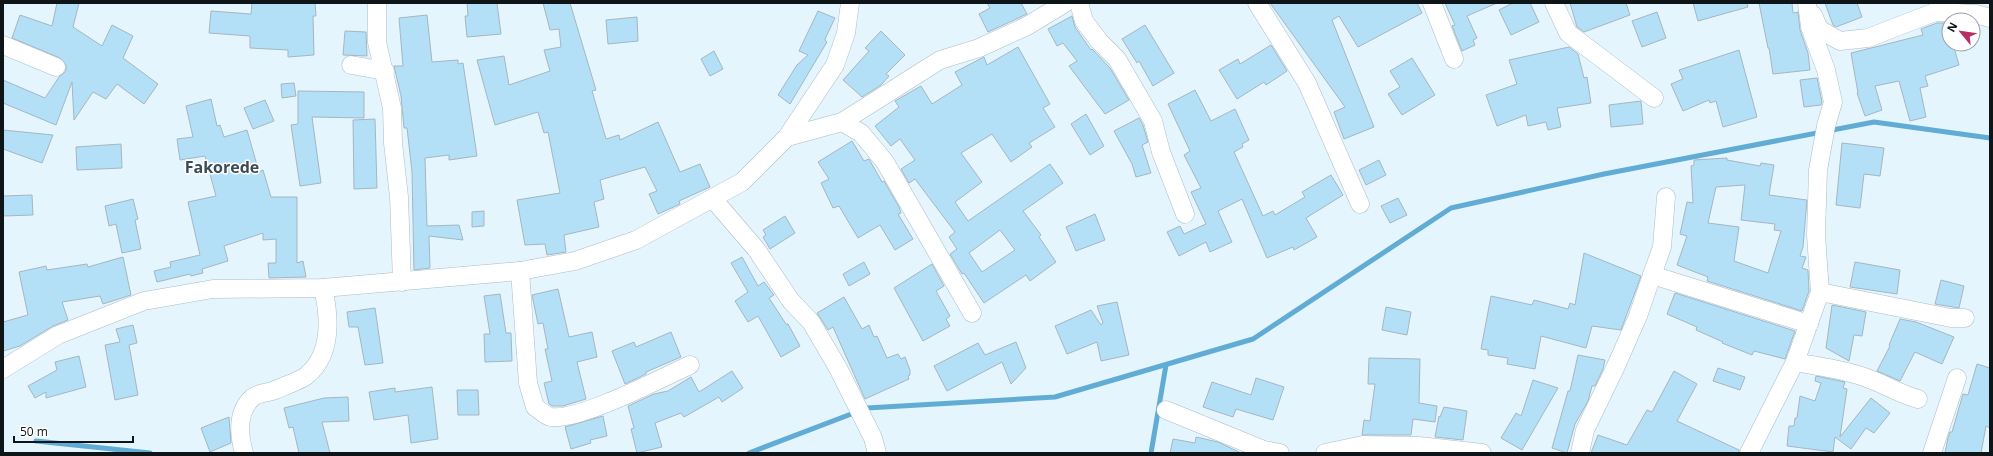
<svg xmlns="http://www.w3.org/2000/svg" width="1993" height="456" font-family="'Open Sans',sans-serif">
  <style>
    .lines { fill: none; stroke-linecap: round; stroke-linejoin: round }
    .stream { stroke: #61acd4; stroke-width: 5 }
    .building { fill: #b3dff7; stroke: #a4b7c2; fill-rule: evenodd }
    .minor-casing { stroke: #aabdc8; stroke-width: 19 }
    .minor { stroke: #fff; stroke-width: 18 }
    .labels { text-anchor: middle; stroke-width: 3; stroke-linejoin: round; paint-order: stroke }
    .quarter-label { font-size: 16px; font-weight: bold; fill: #3b4b55; stroke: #fff }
  </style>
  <rect width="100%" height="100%" fill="#e5f5fe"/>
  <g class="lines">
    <g class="stream">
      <path d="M36,441L150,453"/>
      <path d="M749,453L867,408L1055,397L1253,339L1451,208L1604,174L1874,122L1990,138"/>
      <path d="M1151,453L1166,365"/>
    </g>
  </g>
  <g class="building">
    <path d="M57,3H79L73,27L102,46L112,25L133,36L123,58L158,84L144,104L117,84L106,99L93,92L74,120L72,82L56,125L3,103V80L45,98L59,77L66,71V65L60,58L12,38L20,15L52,26Z"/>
    <path d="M252,3H315L316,16H313L314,55L288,57V50L250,48V36L209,33L211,11L251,14Z"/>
    <path d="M467,3H497L501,34L467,37L465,16H468Z"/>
    <path d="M543,3H570L596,90L592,91L606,139L619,135L620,140L658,122L680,172L700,164L710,187L679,201L680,204L678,205L658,214L649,194L657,191L645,167L600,180L604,199L594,202L599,227L564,235L566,252L547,255L545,244L525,245L517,200L560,193L548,132L544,133L538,112L495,125L477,60L504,56L509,85L550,71L544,50L561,47L559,29L550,30Z"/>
    <path d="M987,3H1021L1027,14L988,32L979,14L990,8Z"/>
    <path d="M1270,3H1417L1422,13L1358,47L1339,16L1332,20L1374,127L1344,139L1334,112L1345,107Z"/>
    <path d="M1445,3H1497L1467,16L1477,38L1473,40L1475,45L1462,51L1452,26L1455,25Z"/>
    <path d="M1513,3H1530L1539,22L1511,35L1499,10Z"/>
    <path d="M1570,3H1626L1630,15L1584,32L1577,27Z"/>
    <path d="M1693,3H1747L1748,7L1698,21Z"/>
    <path d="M1759,3H1792L1793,13L1798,12L1800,30L1808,53L1810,70L1773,74L1769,48H1768Z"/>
    <path d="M1825,3H1857L1862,17L1836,27L1833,25Z"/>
    <path d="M818,11L835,18L826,37L825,40L827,42L790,104L778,95L797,65L808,55L799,51Z"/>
    <path d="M1657,12L1666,38L1642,47L1632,21Z"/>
    <path d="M427,15L432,62L458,60V64L463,63L477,156L449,160V155L425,158L427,226L459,225L463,240L429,236L430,268L414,270L412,172L407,128H404L401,96L394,66H403L399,18Z"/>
    <path d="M1072,16L1075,27L1091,50L1092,49L1110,68L1129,100L1105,114L1069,66L1077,61L1063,43L1057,46L1048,29Z"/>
    <path d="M637,17L638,41L608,44L606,20Z"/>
    <path d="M1937,23H1949V44H1953L1959,65L1925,76L1928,86L1920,88L1926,117L1910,121L1899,81L1875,86L1882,110L1865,116L1857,93H1858L1851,53L1923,35L1921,29Z"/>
    <path d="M1145,25L1174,73L1153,86L1139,61L1137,63L1122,39Z"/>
    <path d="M345,31L366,32L367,56L343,55Z"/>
    <path d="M881,31L905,55L886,74L889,76L881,85L862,97L843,80L869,51L865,48Z"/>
    <path d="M1271,45L1287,71L1266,85L1264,82L1237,99L1219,70L1238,59L1240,64Z"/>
    <path d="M1018,47L1050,104L1043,108L1055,127L1029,143L1032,147L1011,162L992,134L961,153L982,182L955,202L968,221L1050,164L1063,183L1023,211L1041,235L1039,237L1056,262L1030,281L1026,275L984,303L964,273L962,274L950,254L957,249L949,237L955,232L915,179L909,183L901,169L915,160L900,139L891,146L875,126L899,107L895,101L921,86L932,104L962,85L955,72L984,57L987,65ZM1000,230L1015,250L982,272L969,253Z"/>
    <path d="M1569,47L1578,54L1584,78L1587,77L1591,103L1557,108L1561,127L1548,130L1546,122L1528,126L1526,115L1497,126L1486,95L1517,84L1509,60Z"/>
    <path d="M1739,50L1757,117L1723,127L1716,101L1710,103L1709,100L1683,111L1671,84L1683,79L1679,70Z"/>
    <path d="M714,51L723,69L710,76L701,59Z"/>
    <path d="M1412,58L1435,95L1402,115L1388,94L1400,87L1390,71Z"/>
    <path d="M1817,78L1822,102L1821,105L1804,107L1800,80Z"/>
    <path d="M294,83L296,96L282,98L281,84Z"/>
    <path d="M1195,90L1211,121L1235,109L1249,140L1242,144L1243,147L1234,152L1263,216L1273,211L1275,215L1305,197L1302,192L1331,175L1343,195L1306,218L1317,237L1294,250L1293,247L1267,258L1242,199L1218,211L1232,242L1210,252L1206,242L1179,256L1167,232L1180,226L1184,234L1206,224L1191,192L1201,188L1184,155L1190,151L1168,104Z"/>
    <path d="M298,91L364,92V118L312,117L321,183L300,186L291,125L298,124Z"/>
    <path d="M211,99L217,126L220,125L224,137L247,130L259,172L263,170L271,197H297V263L303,261L306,277L269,278L268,263H276V239L263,240V233L224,246L228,261L202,269L203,273L191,276L190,274L157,282L154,271L171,267L170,262L200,255L188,202L216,196L205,156L180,160L177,139L193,137L186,106Z"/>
    <path d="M265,100L274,121L253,129L244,108Z"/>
    <path d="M1641,101L1643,124L1611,127L1609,105Z"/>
    <path d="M1086,114L1104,146L1090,155L1071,124Z"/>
    <path d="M1139,118L1143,125L1148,142L1142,145L1151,173L1136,177L1132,164L1114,131Z"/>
    <path d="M375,119L377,188L354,189L353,120Z"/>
    <path d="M3,130L53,135L42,163L3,149Z"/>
    <path d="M852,141L864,161L869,159L882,182L884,181L899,207L901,213L898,214L913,239L895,250L880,225L858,238L839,206L833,208L821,183L829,179L818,162Z"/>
    <path d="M1842,143L1884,148L1880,176L1864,174L1860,208L1836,205Z"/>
    <path d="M121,144L122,168L77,170L76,147Z"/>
    <path d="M1727,158V160L1760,166L1761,163L1774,165L1769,195L1807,200L1803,247L1800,256L1806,257L1802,268L1808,270L1809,291L1802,311L1707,281L1708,277L1677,265L1687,236L1680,234L1687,202L1693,203L1691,166L1694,165V160ZM1745,185L1741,220L1775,224L1774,230L1781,231L1768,273L1734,261L1739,227L1708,223L1716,187Z"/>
    <path d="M1379,160L1386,175L1366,185L1359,170Z"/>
    <path d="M32,195L33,215L3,216V196Z"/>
    <path d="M1398,198L1407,215L1390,223L1381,206Z"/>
    <path d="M133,199L138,219L135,220L141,249L122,253L116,224L109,226L105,206Z"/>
    <path d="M484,211V226L472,227V212Z"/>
    <path d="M1095,214L1105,240L1076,251L1066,227Z"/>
    <path d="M785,216L795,233L770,249L763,237L766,235L763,230Z"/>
    <path d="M1584,253L1641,276L1621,330L1592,326L1586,348L1541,336L1535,369L1507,364L1508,358L1488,355V350L1481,349L1491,296L1532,305L1534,300L1568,309L1570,303L1575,305Z"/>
    <path d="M123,257L131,295L103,304L100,296L62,302L68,320L53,326L20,346L3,351V322L28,315L19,272L46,266L47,270L87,264L88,267Z"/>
    <path d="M742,257L758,286L764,282L774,295L769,298L786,324H788L800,346L781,357L758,316L748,322L735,301L748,292L731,263Z"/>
    <path d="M864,262L870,274L849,286L843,274Z"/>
    <path d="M1855,262L1900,270L1897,294L1850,287Z"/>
    <path d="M932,264L944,286L936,291L950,316L946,319L950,326L923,341L894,288Z"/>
    <path d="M1941,280L1964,286L1959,308L1935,304Z"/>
    <path d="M558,289L569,337L592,332L597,357L577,362L586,399L563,406H552L549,404L544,383L552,381L545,349H548L543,323L538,324L532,295Z"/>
    <path d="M1675,293L1795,331L1785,359L1754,351L1752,355L1722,343L1723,342L1696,330L1697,327L1667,314Z"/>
    <path d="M500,294L506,333H511L512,361L485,362L484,334H490L484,296Z"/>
    <path d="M844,297L862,329L869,325L874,337L877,336L887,358L898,354L901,359L905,357L910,370V375L908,376L909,379L865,399L833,327L828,330L817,313Z"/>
    <path d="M1117,302L1129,355L1101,361L1097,342L1067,354L1055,326L1091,310L1101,325L1103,323L1097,306Z"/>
    <path d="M1832,305L1866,312L1862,336L1854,335L1849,361L1826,348Z"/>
    <path d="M1386,307L1411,312L1407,335L1382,330Z"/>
    <path d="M375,308L383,363L365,365L358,327H349L347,312Z"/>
    <path d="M1900,319L1916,322L1954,337L1942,364L1915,352L1900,381L1877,371L1890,346L1889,345Z"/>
    <path d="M133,325L137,343L129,345L138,395L115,400L105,345L120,342L116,329Z"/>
    <path d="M671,332L681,357L646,372V374L625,384L612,351L634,342L636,347Z"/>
    <path d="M1016,342L1026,368L1011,384L1002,362L947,391L934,366L978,343L985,355Z"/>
    <path d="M1578,355L1605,360L1603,369L1595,386H1592L1588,401L1575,424L1567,453L1552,448L1568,391H1570Z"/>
    <path d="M79,356L86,387L46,398V392L35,398L28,386L57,370L55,362Z"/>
    <path d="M1369,358L1420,359L1419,403L1437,406L1435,422L1413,419L1411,435H1362L1364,420L1370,421L1375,384H1368Z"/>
    <path d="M1977,364L1990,368V428L1986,426L1981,453H1945L1948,438L1950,432H1952L1963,394L1968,395Z"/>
    <path d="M1718,368L1745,377L1740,390L1713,381Z"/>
    <path d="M732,371L743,388L722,402L719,397L684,417L681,413L655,423L662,447L637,453L631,429L634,428L628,406L654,394L668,391L691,377L699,392Z"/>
    <path d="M1674,371L1697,384L1677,421L1739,450V453H1591L1598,435L1627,445L1647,410L1652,412Z"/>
    <path d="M1816,376L1845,382L1843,388L1847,389L1840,437L1871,398L1890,413L1874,433L1866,428L1851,449L1835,437L1833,452L1787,446L1789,426H1794L1795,418H1797L1800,396L1815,401L1821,383L1815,381Z"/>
    <path d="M1256,378L1284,387L1273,420L1236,409L1233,417L1203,407L1212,382L1251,395Z"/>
    <path d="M1533,380L1558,388L1522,450L1501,438L1516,413L1521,416Z"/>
    <path d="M432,387L438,439L411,443L408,415L374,420L369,392L395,388V392Z"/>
    <path d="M457,390H478L479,415H458Z"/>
    <path d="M348,397L349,421L322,422L330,453H299L293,427L289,428L284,408L324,398Z"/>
    <path d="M1444,407L1467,411L1463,440L1435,437L1439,416L1440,417Z"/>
    <path d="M603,416L607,436L590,440L591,443L571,449L565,427Z"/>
    <path d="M229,417L231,443L210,452L201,428Z"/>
    <path d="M1196,437L1218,442L1241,453H1170L1173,439L1195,443Z"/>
  </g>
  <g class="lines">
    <g class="minor-casing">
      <g id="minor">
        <path d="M377,3V42L392,108L393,143L399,197L402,282"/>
        <path d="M1079,3L1084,21L1099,41L1117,59L1153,121L1161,152L1185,214"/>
        <path d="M1257,3L1307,83L1360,204"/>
        <path d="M1432,3L1454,59"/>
        <path d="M1554,3L1568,33L1654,98"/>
        <path d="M1813,15L1819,29L1840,41L1868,38L1935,12L1976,14L1990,18"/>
        <path d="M3,45L56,67"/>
        <path d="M351,65L385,71"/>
        <path d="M842,122L861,133L885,162L972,313"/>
        <path d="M787,137L842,122L940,60L979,48L1027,26L1065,3"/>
        <path d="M713,199L756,249L791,301L811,322L838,368L873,438L877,453"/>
        <path d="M520,271L528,383L535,407C540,410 545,416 551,417C580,421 661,378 690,365"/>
        <path d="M1652,275L1809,324"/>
        <path d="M1820,292L1951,318H1965"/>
        <path d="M1795,362C1821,367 1848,370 1872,380C1888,386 1900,394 1918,399"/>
        <path d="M3,369L58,335L144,301L213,289L323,288L520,271L575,261L636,240L742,182L787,137L835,65L846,33L850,3"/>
        <path d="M1166,410L1264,450L1280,453"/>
        <path d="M244,453C239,435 237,412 252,398C257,393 268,393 275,390C282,387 301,380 306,376C332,355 330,318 323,288"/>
        <path d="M1325,453L1363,445L1419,446L1482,453"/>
        <path d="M1580,453L1585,430L1616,366L1638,316L1652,275L1662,247L1666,197"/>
        <path d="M1749,453L1795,362L1820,292L1816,235L1818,170L1826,126L1833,102L1826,70L1810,27L1807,3"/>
        <path d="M1932,453L1957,378"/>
      </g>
    </g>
    <use href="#minor" class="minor"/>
  </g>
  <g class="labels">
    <g class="quarter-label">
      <text x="222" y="173">Fakorede</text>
    </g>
  </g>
  <rect width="1993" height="456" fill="none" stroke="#0e1519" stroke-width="8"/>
  <g transform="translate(1961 32) rotate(299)"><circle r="19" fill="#ffffff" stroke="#9fa1a3"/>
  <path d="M0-3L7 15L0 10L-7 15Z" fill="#b92d63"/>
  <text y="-6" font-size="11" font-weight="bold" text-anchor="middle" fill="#0e1519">N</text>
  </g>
  <path d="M14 436v6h119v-6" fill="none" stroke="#0e1519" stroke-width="2"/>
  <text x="20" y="436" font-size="12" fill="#0e1519" stroke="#ffffff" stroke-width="3" paint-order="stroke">50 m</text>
</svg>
